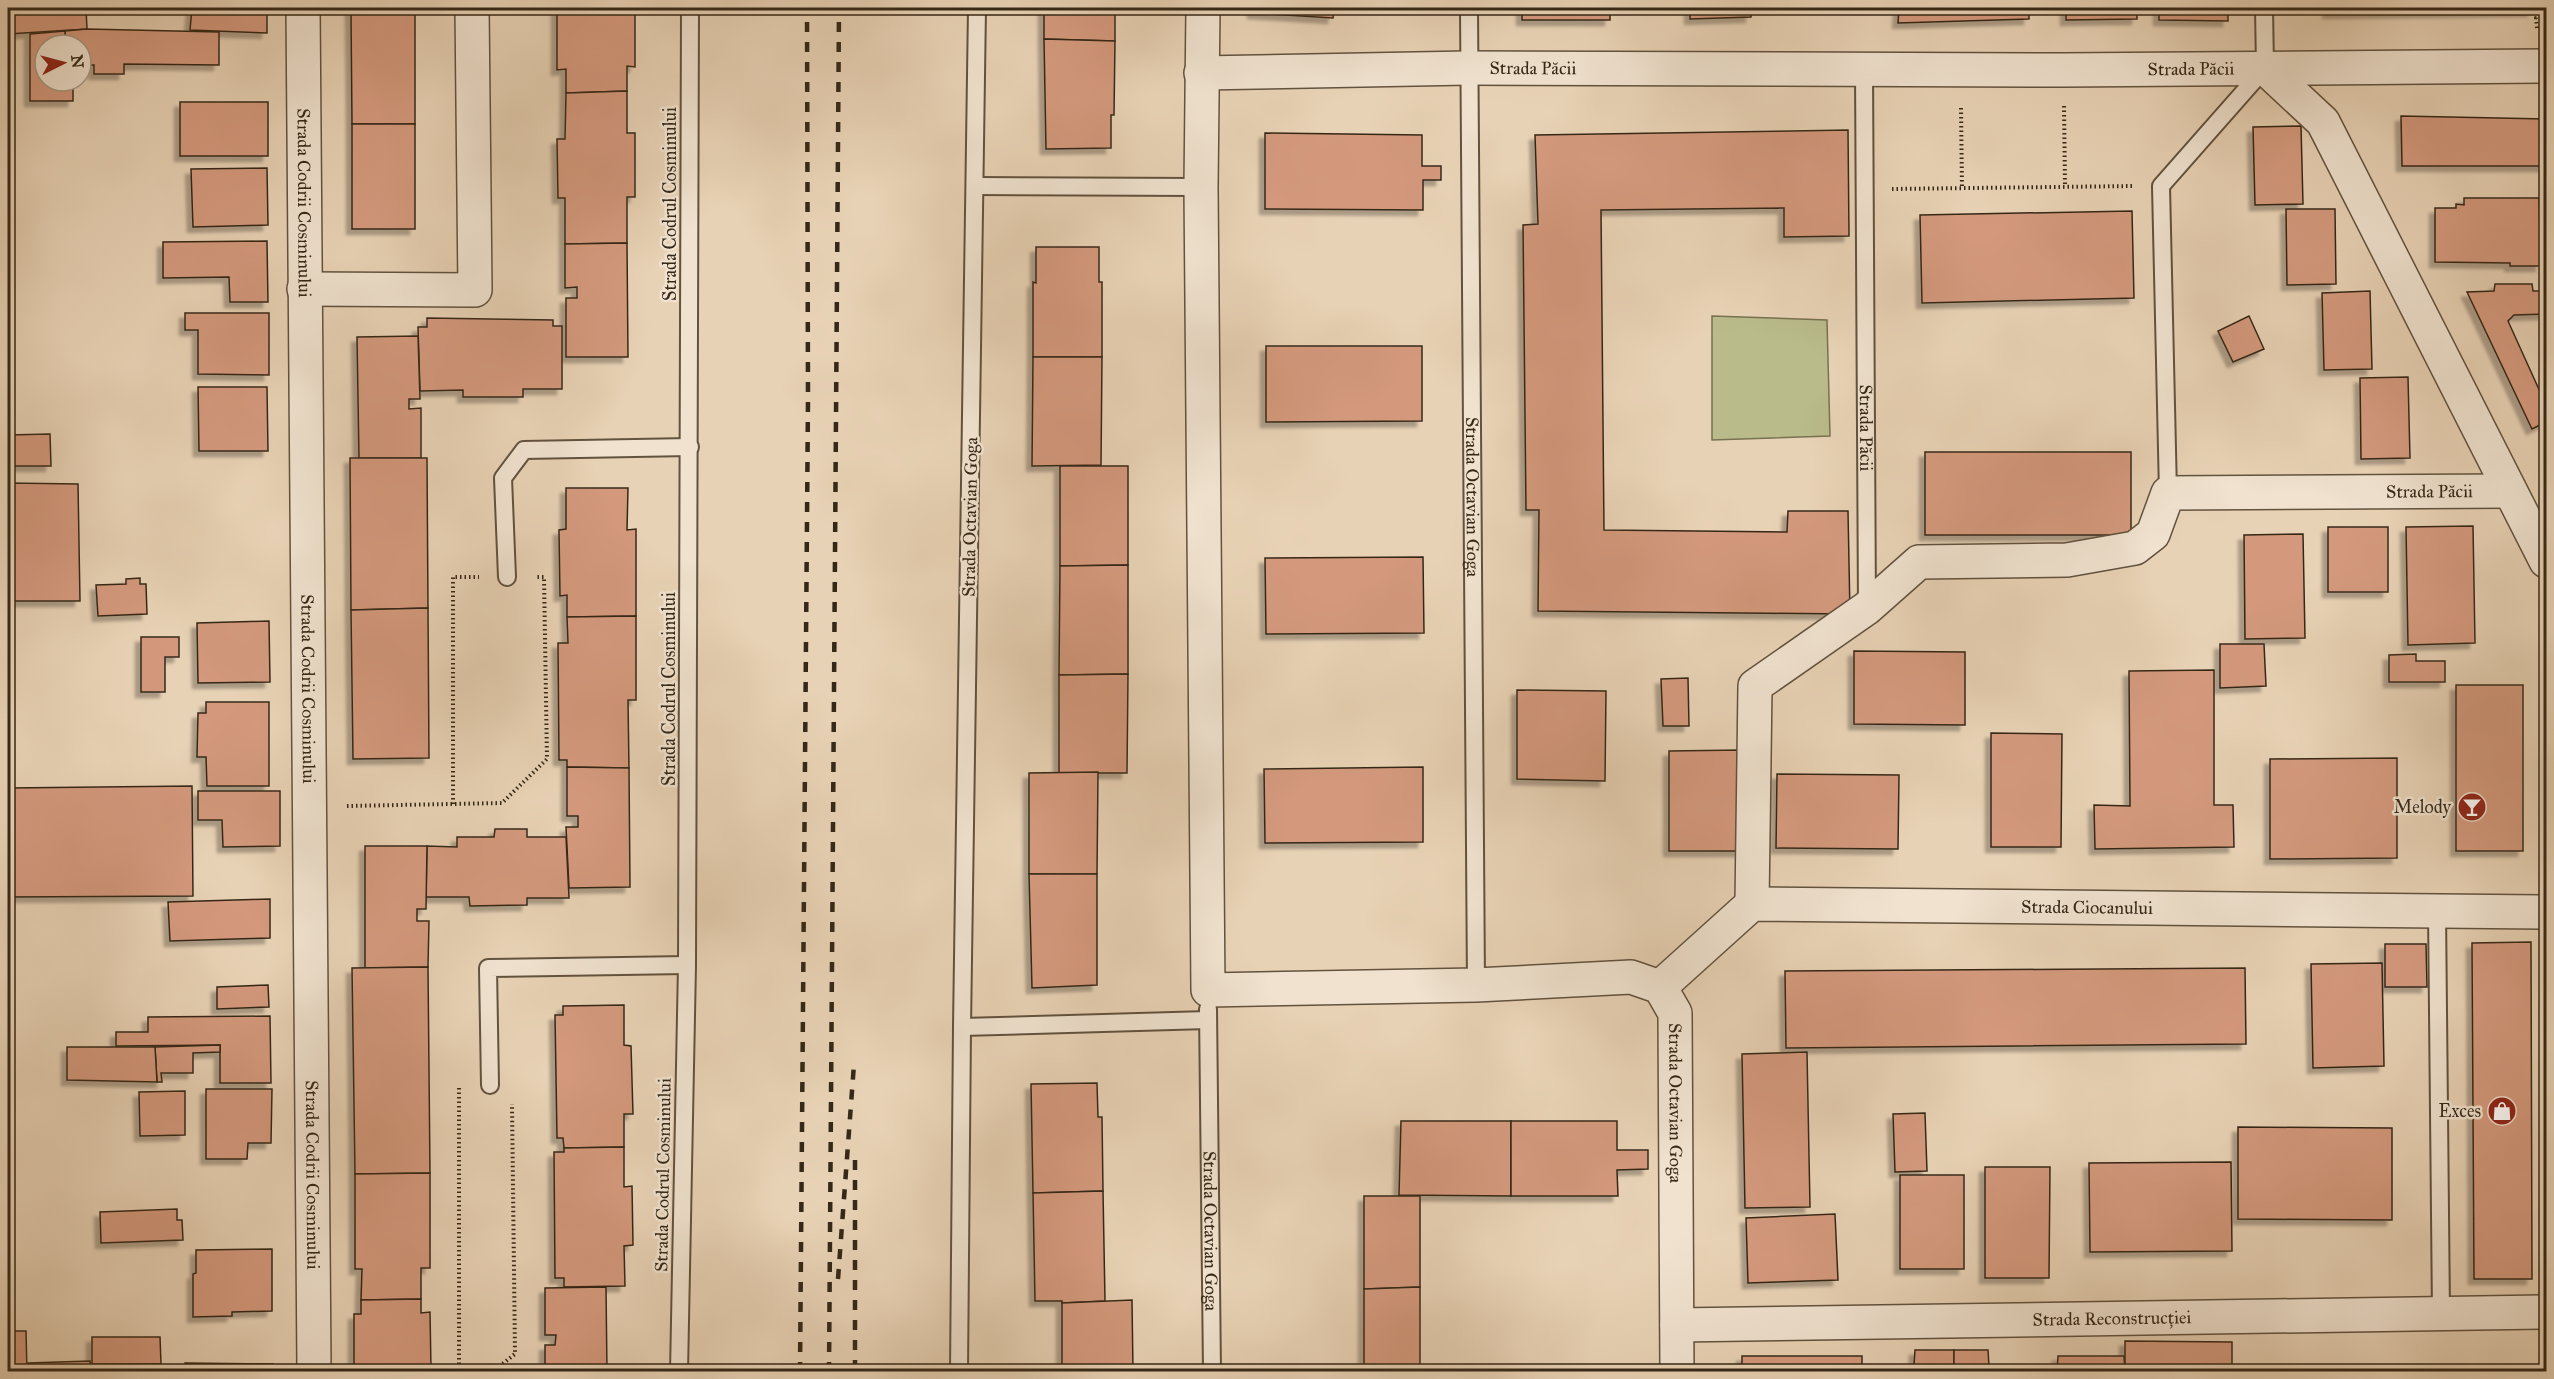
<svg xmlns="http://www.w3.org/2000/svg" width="2554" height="1379" font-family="'IM FELL Great Primer',serif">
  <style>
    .green { fill: #b9bb8b; stroke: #777251; stroke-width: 1.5 }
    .building { fill: #d4997d; stroke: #352817; stroke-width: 1.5; filter: url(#shadow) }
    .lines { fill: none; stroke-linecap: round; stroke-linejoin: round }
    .service-casing { stroke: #62523e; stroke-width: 20 }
    .minor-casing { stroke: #62523e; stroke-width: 36 }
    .path { stroke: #352817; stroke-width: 4; stroke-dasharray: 1.5 3; stroke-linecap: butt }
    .service { stroke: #f0e2cf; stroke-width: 16 }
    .minor { stroke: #f0e2cf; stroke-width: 33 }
    .rail { stroke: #352817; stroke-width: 4.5; stroke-dasharray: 10 10; stroke-linecap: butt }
    .labels { text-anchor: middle; stroke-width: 5; stroke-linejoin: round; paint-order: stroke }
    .street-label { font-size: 18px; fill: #352817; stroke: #f0e2cf }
    .poi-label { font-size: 18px; fill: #352817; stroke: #f0e2cf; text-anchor: end }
  </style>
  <defs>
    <filter id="shadow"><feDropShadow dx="-5.5" dy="5.5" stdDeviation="1.5" flood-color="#0004"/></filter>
  </defs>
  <rect width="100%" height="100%" fill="#e8d2b5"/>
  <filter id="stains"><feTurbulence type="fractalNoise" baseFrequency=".00333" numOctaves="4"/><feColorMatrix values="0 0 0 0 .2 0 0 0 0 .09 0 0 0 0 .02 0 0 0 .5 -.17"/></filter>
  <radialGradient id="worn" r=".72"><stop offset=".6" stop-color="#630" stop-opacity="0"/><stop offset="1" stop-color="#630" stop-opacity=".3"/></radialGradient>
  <path class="green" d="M1712,316L1827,320L1830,436L1712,440Z"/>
  <g class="building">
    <path d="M8,8H86L87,29L8,34Z"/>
    <path d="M192,8H267V33L190,30Z"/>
    <path d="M351,8H415V12L351,13Z"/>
    <path d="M557,8H635V67L627,66V91L566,93V69L557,70Z"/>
    <path d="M1044,8H1115V41L1044,39Z"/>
    <path d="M1253,8H1334L1333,18L1253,13Z"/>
    <rect x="1522" y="8" width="88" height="12"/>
    <path d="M1690,8H1751V17L1690,19Z"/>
    <path d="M1899,8H2029V19L1898,23Z"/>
    <path d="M2066,8H2137V19L2066,20Z"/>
    <path d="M2159,8H2228V21L2159,20Z"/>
    <path d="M2328,8H2533V11L2328,13Z"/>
    <path d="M415,12V124H352L351,13Z"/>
    <path d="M87,29L219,32V65L124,64V74H94V65H81V45H65V31Z"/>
    <path d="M65,31V45H45V81H73V101H30V34Z"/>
    <path d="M1044,39L1115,41L1114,115H1111V148L1046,149Z"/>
    <path d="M627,91V133H635V197H627V243L565,244V198H558L557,139H565L566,93Z"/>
    <rect x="180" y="102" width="88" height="54"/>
    <path d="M2401,116L2546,119V166H2402Z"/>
    <rect x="352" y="124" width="63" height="105"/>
    <path d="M2301,126L2303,204L2255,205L2253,127Z"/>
    <path d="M1848,130L1849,236L1784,237V208L1601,210L1604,530L1787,532L1788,511H1848L1850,614L1538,611L1539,510H1526L1523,225L1538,224L1535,135Z"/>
    <path d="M1265,133L1422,135V166H1441V180H1423V210L1265,209Z"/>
    <path d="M267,168L268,225L193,227L191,169Z"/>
    <path d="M2464,198H2539L2541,266H2510V263L2435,262V208H2456V204L2464,205Z"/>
    <path d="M2286,209H2335L2336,284L2287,285Z"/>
    <path d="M2132,211L2134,298L1922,303L1920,215Z"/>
    <path d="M267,241L268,302H230L229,277L163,278V242Z"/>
    <path d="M627,243L628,357H566V298H577V287L565,288V244Z"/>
    <path d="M1036,247H1099V282H1102V357H1033V282L1036,283Z"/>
    <path d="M2495,284H2532L2533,291H2546V314L2514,315L2508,321L2546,405V422L2532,429L2467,292L2494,291Z"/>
    <path d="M2370,291L2372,369L2324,370L2322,293Z"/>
    <path d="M185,313H269V375L198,374V330H185Z"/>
    <path d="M2249,316L2264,349L2233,362L2218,331Z"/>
    <path d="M427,318L553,320V326H562V389H523V397H463V390L420,391L418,327H427Z"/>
    <path d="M418,336L420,399H409V409L421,408V458H359L357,337Z"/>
    <path d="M1266,346H1422V421L1266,422Z"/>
    <path d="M1033,357H1102L1101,465L1032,466Z"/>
    <path d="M2408,377L2410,458L2361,459L2360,378Z"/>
    <path d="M198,387H267L268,451H199Z"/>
    <path d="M50,434L51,466H8V435Z"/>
    <rect x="1925" y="452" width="206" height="83"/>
    <path d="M350,458H427L428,608L351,610Z"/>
    <path d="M1060,466H1128V565L1060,566Z"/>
    <path d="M8,483L78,484L80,601H8Z"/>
    <path d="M566,488H628L627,530L636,529V616L567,617V595L560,596L559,530L566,529Z"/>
    <path d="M2473,526L2475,643L2408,645L2406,527Z"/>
    <rect x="2328" y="527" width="60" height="65"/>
    <path d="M2303,534L2305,638L2245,639L2244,535Z"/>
    <path d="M1423,557L1424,633L1266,634L1265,558Z"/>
    <path d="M1128,565V674L1059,675L1060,566Z"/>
    <path d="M140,578V584H146L147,614L98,616L96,585L126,584V579Z"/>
    <path d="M428,608L429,758L353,759L351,610Z"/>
    <path d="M636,616V700H628L629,768L567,767V760H559L558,643H568L567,617Z"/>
    <path d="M269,621L270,682L198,683L197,623Z"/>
    <path d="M141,637H179V657H165V692H141Z"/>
    <path d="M2220,644H2264L2266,686L2220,688Z"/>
    <path d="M1854,651L1965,652V725L1854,724Z"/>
    <path d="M2416,654V661H2445V682H2389V655Z"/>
    <path d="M2214,670V805H2233L2234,847L2095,849L2094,805L2130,806L2129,671Z"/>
    <path d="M1128,674L1127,773H1059V675Z"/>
    <path d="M1688,678L1689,726H1663L1661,679Z"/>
    <rect x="2456" y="685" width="67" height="166"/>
    <path d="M1517,690L1606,691L1605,781L1517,779Z"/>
    <path d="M206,702H269V786H207L206,757H197L198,713H206Z"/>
    <path d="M1991,733L2062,734L2061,847H1991Z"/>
    <path d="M1742,750L1741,851H1669V751Z"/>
    <path d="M2397,758V858L2270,859V759Z"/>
    <path d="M567,767L629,768L630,887L569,888L566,827H578V816H567Z"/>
    <path d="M1423,767V842L1265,843L1264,769Z"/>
    <path d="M1098,772L1097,874H1029V773Z"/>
    <path d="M1777,774L1899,775L1898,849L1776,848Z"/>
    <path d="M192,786L193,896L8,897V788Z"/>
    <path d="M198,791H280V846L223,847L222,820H198Z"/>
    <path d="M495,829H527V837H566L569,898H527V905L470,906L469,897H426L427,846L457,847V837H494Z"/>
    <path d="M365,846H427L426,909H417V921H429L428,967L365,968Z"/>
    <path d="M1029,874H1097V985L1032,988Z"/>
    <path d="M270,899V938L170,941L168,902Z"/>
    <path d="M2531,942L2532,1279H2474L2472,943Z"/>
    <path d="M2385,944H2426L2427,987H2385Z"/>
    <path d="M2382,963L2384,1066L2313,1068L2311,964Z"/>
    <path d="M428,967L430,1173L355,1174L352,968Z"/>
    <path d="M2245,968L2246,1044L1786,1048L1785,971Z"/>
    <path d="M268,985L269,1007L217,1009V987Z"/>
    <path d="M624,1005V1045L631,1046L633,1114H624V1147L564,1148L563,1138H557L555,1015H563V1006Z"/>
    <path d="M270,1016L271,1083H220V1045L116,1046V1032H148V1017Z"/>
    <path d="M220,1045V1052L193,1053V1073H161L162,1082H157L155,1047Z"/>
    <path d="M67,1047H155L157,1082L67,1080Z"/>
    <path d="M1807,1052L1810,1207L1745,1208L1742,1054Z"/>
    <path d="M1097,1083L1098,1117H1102L1103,1191L1033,1193L1031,1084Z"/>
    <path d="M206,1089H272L271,1143H248L247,1159H206Z"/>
    <path d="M185,1091V1135L140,1136L139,1092Z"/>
    <path d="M1925,1113L1927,1171L1895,1172L1893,1114Z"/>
    <path d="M1401,1121H1511V1196L1399,1195Z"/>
    <path d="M1511,1121H1617V1150H1648V1169L1617,1170L1618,1196H1511Z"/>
    <path d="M2238,1127L2392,1128V1220L2238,1219Z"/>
    <path d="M624,1147V1187L632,1186L633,1245L624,1246L625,1286L564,1287V1278H555L554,1152H564V1148Z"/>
    <path d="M2231,1162L2232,1251L2090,1252L2089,1163Z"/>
    <path d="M1985,1167H2050L2049,1278H1985Z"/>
    <path d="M430,1173V1268H421V1299L361,1300L362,1269H355V1174Z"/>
    <rect x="1900" y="1175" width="64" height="94"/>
    <path d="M1103,1191L1105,1301L1062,1303V1301H1035L1033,1193Z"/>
    <path d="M1364,1196H1420V1287L1364,1289Z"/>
    <path d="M177,1209V1220H182L183,1240L101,1243L100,1212Z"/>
    <path d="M1835,1214L1838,1280L1748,1283L1746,1218Z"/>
    <path d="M272,1249V1311L232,1312V1316L193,1317V1274L196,1273V1250Z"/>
    <path d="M606,1287L607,1372H545V1345H555L556,1335H545V1288Z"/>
    <path d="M1420,1287V1371L1364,1372V1289Z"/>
    <path d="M421,1299V1313L430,1312L431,1369H424V1372L354,1371V1314H361V1300Z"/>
    <path d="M1132,1300L1133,1372H1062V1303Z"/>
    <path d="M8,1331H26L27,1372H8Z"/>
    <path d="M92,1337H160L161,1364H92Z"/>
    <path d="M2125,1341L2232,1342V1372H2125Z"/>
    <path d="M1915,1350H1954V1372H1903V1365H1914Z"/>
    <path d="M1954,1350H1988L1989,1366L1999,1367V1372H1954Z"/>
    <rect x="1742" y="1356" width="120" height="16"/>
    <path d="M2058,1356H2124L2125,1372H2057Z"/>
    <path d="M90,1361L91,1372H27L28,1363Z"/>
    <path d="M185,1363L273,1364V1372H185Z"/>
    <path d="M2261,1370H2350L2261,1372Z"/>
  </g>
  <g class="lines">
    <g class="service-casing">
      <g id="service">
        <path d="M977,8L962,1027L1208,1020"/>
        <path id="s1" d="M1469,8L1476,985"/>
        <path id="s2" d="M1864,70L1867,608"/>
        <path d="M976,186L1201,187"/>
        <path d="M2168,493L2161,186L2265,68L2264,8"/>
        <path d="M507,577L503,478L524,450L690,447"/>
        <path d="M2437,910L2441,1314"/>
        <path id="s3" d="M1208,1009L1212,1372"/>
        <path d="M490,1085L488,968L687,965"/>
        <path d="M679,1372L687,965L690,8"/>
        <path d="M959,1372L962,1027"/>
      </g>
    </g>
    <g class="minor-casing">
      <g id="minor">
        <path id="s4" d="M303,8C305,462 311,917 314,1372"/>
        <path id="s5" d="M1203,8L1201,187L1208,990L1476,985L1631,977L1660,987L1675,1013L1677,1372"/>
        <path d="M2265,68L2323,122L2546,561"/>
        <path id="s6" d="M1201,73L1468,68L2063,70L2546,66"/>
        <path d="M304,289L475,290L472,8"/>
        <path id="s7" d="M1752,904L1755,686L1867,608L1919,562L2067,560L2135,548L2153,534L2168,493L2510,491"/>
        <path id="s8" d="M1660,987L1752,904L2546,912"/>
        <path id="s9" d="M1677,1325L2546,1312"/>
      </g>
    </g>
    <g class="path">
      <path d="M2537,28L2536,18H2546"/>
      <path d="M2541,102L2542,108L2546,109"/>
      <path d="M2064,106L2065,186"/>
      <path d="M1961,108L1962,188"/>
      <path d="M1892,189L2134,186"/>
      <path d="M453,804V577H479"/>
      <path d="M347,806L502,803L547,759L544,577H535"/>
      <path d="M459,1088V1372"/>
      <path d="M492,1372L515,1354L512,1104"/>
    </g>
    <use href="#service" class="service"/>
    <use href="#minor" class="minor"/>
    <g class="rail">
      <path d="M855,1160V1372"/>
      <path d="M838,1279L854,1064"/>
      <path d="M800,1372L808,399L807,8"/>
      <path d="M829,1372L839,8"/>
    </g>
  </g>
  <defs>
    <g id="bar-disc" transform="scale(1.5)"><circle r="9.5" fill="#8f2418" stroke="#f0e2cf"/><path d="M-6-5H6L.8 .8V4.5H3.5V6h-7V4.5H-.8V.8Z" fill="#fff"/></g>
    <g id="shop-disc" transform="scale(1.5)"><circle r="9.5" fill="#8f2418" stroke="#f0e2cf"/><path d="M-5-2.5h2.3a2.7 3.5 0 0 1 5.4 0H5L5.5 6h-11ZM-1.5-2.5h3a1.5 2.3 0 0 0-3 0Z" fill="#fff"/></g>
  </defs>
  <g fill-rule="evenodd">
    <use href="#bar-disc" x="2472" y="807"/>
    <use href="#shop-disc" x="2502" y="1111"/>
  </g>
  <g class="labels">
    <g class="street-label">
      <text dy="6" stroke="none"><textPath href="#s6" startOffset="332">Strada Păcii</textPath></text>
      <text dy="6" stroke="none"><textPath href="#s6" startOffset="990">Strada Păcii</textPath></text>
      <text dy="6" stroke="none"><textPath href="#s4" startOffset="195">Strada Codrii Cosminului</textPath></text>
      <text transform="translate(670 204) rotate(-90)" y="6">Strada Codrul Cosminului</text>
      <text dy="6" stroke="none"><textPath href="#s2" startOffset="358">Strada Păcii</textPath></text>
      <text dy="6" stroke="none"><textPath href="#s7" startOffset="969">Strada Păcii</textPath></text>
      <text dy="6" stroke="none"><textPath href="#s1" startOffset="489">Strada Octavian Goga</textPath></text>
      <text transform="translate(970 517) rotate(-89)" y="6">Strada Octavian Goga</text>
      <text transform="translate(669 689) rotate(-90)" y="6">Strada Codrul Cosminului</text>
      <text dy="6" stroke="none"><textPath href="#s4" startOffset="681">Strada Codrii Cosminului</textPath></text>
      <text dy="6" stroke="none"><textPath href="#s8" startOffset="459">Strada Ciocanului</textPath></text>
      <text dy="6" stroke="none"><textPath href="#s5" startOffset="1556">Strada Octavian Goga</textPath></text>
      <text dy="6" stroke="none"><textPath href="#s4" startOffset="1167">Strada Codrii Cosminului</textPath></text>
      <text transform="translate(663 1175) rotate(-89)" y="6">Strada Codrul Cosminului</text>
      <text dy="6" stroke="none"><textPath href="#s3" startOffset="222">Strada Octavian Goga</textPath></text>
      <text dy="6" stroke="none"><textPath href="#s9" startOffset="435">Strada Reconstrucției</textPath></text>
    </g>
    <g class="poi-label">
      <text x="2451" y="813">Melody</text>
      <text x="2481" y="1117">Exces</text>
    </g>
  </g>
  <rect width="2554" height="1379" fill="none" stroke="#e8d2b5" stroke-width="30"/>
  <rect x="9" y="9" width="2536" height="1361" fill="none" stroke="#352817" stroke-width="3"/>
  <rect x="15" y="15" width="2524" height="1349" fill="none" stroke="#352817" stroke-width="1.5"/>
  <g transform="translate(63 63) rotate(84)"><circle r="28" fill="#f0e2cf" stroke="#a59885" stroke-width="1.5"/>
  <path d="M0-4.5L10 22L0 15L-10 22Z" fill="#8f2418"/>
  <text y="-9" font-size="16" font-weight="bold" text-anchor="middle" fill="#352817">N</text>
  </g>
  <rect width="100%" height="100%" filter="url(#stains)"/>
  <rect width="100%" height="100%" fill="url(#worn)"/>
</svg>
